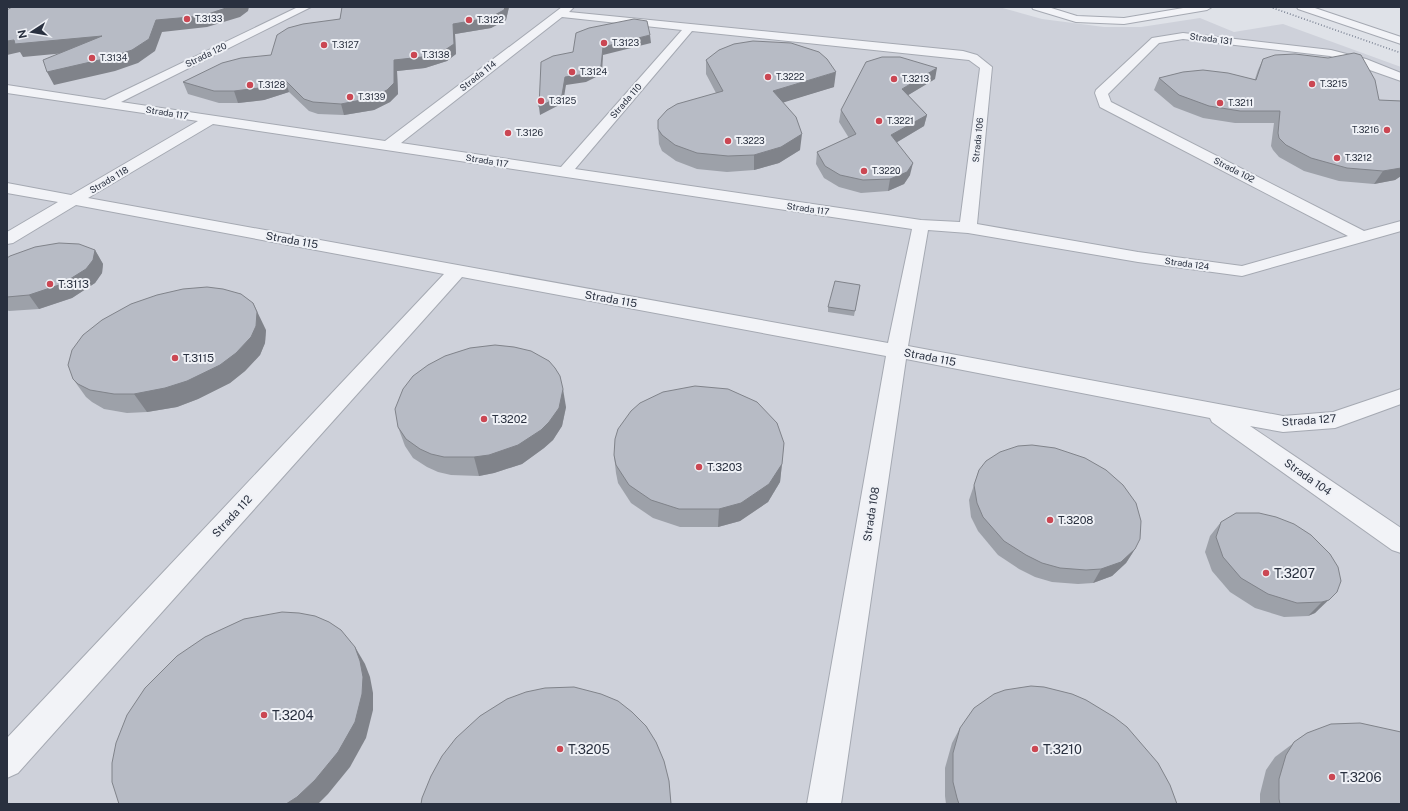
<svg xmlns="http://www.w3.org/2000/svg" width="1408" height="811" font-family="'Public Sans',sans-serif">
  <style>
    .built { fill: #ced1da }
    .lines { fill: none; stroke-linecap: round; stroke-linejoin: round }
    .minor-casing { stroke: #a5a9b2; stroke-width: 2 }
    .minor { fill: #f2f3f7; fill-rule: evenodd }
    .rail { stroke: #798192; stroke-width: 1.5; stroke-dasharray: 1 2; stroke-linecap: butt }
    .wall { fill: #9da1a9 }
    .shaded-wall { fill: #80838a }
    .building { fill: #b7bbc5; stroke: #80838a }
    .poi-dot { fill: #cb4753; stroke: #eff1f6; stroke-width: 1.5 }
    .labels { text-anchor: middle; stroke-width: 4; stroke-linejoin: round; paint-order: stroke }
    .far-poi-label { font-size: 9px; fill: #29303f; stroke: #eff1f6; text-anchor: start }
    .far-street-label { font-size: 9px; fill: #29303f; stroke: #eff1f6 }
    .street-label { font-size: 11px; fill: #29303f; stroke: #eff1f6 }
    .poi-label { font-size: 11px; fill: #29303f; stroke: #eff1f6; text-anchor: start }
    .near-poi-label { font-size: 13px; fill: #29303f; stroke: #eff1f6; text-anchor: start }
  </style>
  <rect width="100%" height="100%" fill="#dfe2e8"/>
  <path class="built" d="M7,7H999L1042,19L1104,27H1141L1200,18L1234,32L1283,24L1401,67V804H7Z"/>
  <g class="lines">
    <g class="minor-casing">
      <g id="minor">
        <path d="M298,7H311L121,102L385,141L562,7H574L569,12L963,51L977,55L992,67L977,224L1138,252L1242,266L1348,236L1100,107L1095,93L1096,90L1152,38L1183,33L1331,50L1366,59L1401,73V81L1330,56L1183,39L1159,43L1108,94L1111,102L1364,231L1401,221V231L1242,276L1138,262L968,233L928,230L908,346L1283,416L1333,412L1401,389V404L1335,428L1283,432L1250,426L1401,528V553L1392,550L1212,422L1210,418L906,359L841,804H807L886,356L462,277L18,773L7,778V738L444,274L76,205L13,243L7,244V232L58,202L7,193V183L71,195L198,121L7,93V85L105,100ZM562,17L682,30L561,167L401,143ZM692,31L969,60L980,68L960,222L921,220L575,169ZM213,124L912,229L888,343L88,198Z"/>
        <path d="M1032,7H1048L1077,16L1124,18L1189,7H1212L1207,10L1124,24L1076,22L1033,9Z"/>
        <path d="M1297,7H1312L1401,37V44L1298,9Z"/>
      </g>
    </g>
    <use href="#minor" class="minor"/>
    <path class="rail" d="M1270,7L1401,53"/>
  </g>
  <g class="wall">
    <path d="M342,7H509L506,20L491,28L455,34L456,54L447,61L425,68L397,71L398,94L390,102L374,110L344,115L318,114L309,111L289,92L264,100L238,103H219L188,94L183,82L271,55L340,19Z"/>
    <path d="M1263,59L1379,100L1401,101V176L1395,180L1374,184L1339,181L1304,171L1279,157L1273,150L1271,146L1274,123H1235L1203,118L1174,107L1154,90L1159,78L1255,79L1258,70Z"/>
    <path d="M706,60L834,87L783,102L800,150L779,163L754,170L727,172L697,169L676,161L662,151L659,144L658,129L716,93L706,74Z"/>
    <path d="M935,79L908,95L927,115L924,126L897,142L910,175L904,184L888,191L861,193L839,187L824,178L816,164L817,152L849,138L839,122L841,110Z"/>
    <path d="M95,250L103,264L102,273L95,283L72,298L39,309L9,311L7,310V258Z"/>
    <path d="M860,285L854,316L828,312V307Z"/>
    <path d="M266,330L265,343L260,355L245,371L230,383L198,399L177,407L147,412L127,413L104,409L92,402L86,397L73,379Z"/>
    <path d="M566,407L562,426L553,440L544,448L522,464L494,473L479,476L451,475L438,472L427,467L413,458L405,446L398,427Z"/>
    <path d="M784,443L780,482L768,502L740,521L718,527H680L653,518L631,503L618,483L616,473L614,455Z"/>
    <path d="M979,470L1135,549L1126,563L1112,576L1093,583L1078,584L1052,582L1035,577L1019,569L998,555L978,531L971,517L969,500Z"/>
    <path d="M1221,522L1341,581L1315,613L1308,616L1284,617L1255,608L1230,592L1212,571L1205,552L1210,536Z"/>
    <path d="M960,728L1177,804H946L945,796V768L952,743Z"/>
    <path d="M1307,733L1401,804H1260V794L1266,770L1275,757Z"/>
  </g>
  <g class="shaded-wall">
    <path d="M229,7H249L248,11L240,17L207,27L162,32L155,51L138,63L115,71L54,85L47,72L156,20Z"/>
    <path d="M505,7H509L506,20L491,28L455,34L456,54L447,61L425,68L397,71L398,94L390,102L374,110L344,115L341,104L394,60L453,24Z"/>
    <path d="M650,35L651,43L603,55L602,74L586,82L566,85L563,103L540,115L539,107L565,77L603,47Z"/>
    <path d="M102,36L108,49L23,57L20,52L7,55V41L14,40Z"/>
    <path d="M937,68L935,79L900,100L902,89Z"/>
    <path d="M836,72L834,87L772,106L773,91Z"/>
    <path d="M285,80L289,92L264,100L238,103L234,91Z"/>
    <path d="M927,115L924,126L889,147L891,135Z"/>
    <path d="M802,134L800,150L779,163L754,170V155Z"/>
    <path d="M913,163L910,175L904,184L888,191L890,179Z"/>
    <path d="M1401,168V176L1395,180L1374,184L1383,171Z"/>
    <path d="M95,250L103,264L102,273L95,283L72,298L39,309L29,295Z"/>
    <path d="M253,303L266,330L265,343L260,355L245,371L230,383L198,399L177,407L147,412L134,394Z"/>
    <path d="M563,389L566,407L562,426L553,440L544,448L522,464L494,473L479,476L474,457Z"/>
    <path d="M782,464L780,482L768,502L740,521L718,527L719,509Z"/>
    <path d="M1135,549L1126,563L1112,576L1093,583L1101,569Z"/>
    <path d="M1337,592L1315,613L1308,616L1322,602Z"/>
    <path d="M355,647L365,664L370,677L373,693V710L366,738L350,767L328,794L318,804H286Z"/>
  </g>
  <g class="building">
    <path d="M12,7H229L202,16L156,20L149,39L132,50L108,58L47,72L43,60L102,36L15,44L14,40L7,41V10Z"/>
    <path d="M342,7H505L504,10L489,18L453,24L454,44L445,50L422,57L394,60V83L387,90L371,98L341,104L313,102L304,99L285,80L259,88L234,91H214L183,82L222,63L241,58L271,55L277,35L288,28L303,24L340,19Z"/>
    <path d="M634,19L647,21L650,35L603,47L601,66L586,74L565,77L562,95L539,107L541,62L553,56L573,52L576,33L589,28Z"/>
    <path d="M753,41L791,43L819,52L827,59L836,72L773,91L796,117L802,134L781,147L754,155L728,156L697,153L675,145L662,135L658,129V120L667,110L677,104L723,91L706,60L719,50L734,44Z"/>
    <path d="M1354,53L1361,55L1375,80L1379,100L1401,101V168L1383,171L1347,168L1311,158L1286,145L1279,138L1278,133L1280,111H1240L1209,106L1179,95L1159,78L1183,72L1203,70L1228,73L1256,80L1263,59L1275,55L1295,54L1328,58Z"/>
    <path d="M882,57H900L937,68L902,89L927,115L891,135L913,163L907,172L890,179L863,180L840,175L825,166L817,152L856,134L841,110L866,62Z"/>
    <path d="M59,243L79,244L95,250L93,260L86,269L62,284L29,295L7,297V258L10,256L35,247Z"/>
    <path d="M835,281L860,285L855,311L828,307Z"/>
    <path d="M207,287L223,289L241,294L253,303L257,312L256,326L251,337L236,353L220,365L187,381L165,388L134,394H114L90,390L78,384L73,379L68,365L72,350L83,335L102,320L131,304L157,295L183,289Z"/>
    <path d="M495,345L514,347L531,351L549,361L555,368L560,376L563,389L559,408L549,422L541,430L518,445L489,455L474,457H444L431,454L420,449L406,439L398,427L395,409L403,389L413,376L428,365L445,356L470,348Z"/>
    <path d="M695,386L728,389L757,402L777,423L784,443L782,464L769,484L741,503L719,509H679L651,500L629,485L616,465L614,455L615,439L618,429L631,411L640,403L663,392Z"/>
    <path d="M1032,445L1055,448L1085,458L1106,470L1123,485L1136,503L1141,521L1140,539L1135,549L1121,562L1101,569L1086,570L1060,568L1042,563L1026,555L1004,541L983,517L977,503L974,485L979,470L986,461L1000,452L1018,446Z"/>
    <path d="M1236,513H1259L1276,517L1294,524L1311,535L1330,554L1338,567L1341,581L1337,592L1329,600L1322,602L1297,603L1268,594L1241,578L1223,557L1216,537L1221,522Z"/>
    <path d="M282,612L299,613L315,616L329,622L341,630L355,647L360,661L363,677L362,694L355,722L338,752L315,780L297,797L286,804H119L112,782V763L116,743L127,715L145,688L177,656L205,637L244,619Z"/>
    <path d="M1031,686L1044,687L1072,694L1086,700L1114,717L1127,727L1158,763L1170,785L1177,804H959L957,798L953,782V753L960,728L974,708L994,694L1005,690Z"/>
    <path d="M574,687L601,694L618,701L632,712L646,726L656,742L664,761L669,781L671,804H421L422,798L431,776L442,756L456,738L480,716L507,699L526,692L545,688Z"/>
    <path d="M1360,723L1401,732V804H1280L1279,799V779L1286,755L1294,742L1307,733L1331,724Z"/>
  </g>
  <g class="poi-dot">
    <circle cx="187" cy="19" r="4"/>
    <circle cx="469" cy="20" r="4"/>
    <circle cx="604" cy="43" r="4"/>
    <circle cx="324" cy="45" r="4"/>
    <circle cx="414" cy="55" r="4"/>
    <circle cx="92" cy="58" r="4"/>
    <circle cx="572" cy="72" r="4"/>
    <circle cx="768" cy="77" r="4"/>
    <circle cx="894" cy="79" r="4"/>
    <circle cx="1312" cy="84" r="4"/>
    <circle cx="250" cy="85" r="4"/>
    <circle cx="350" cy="97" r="4"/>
    <circle cx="541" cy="101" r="4"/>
    <circle cx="1220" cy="103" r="4"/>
    <circle cx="879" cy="121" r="4"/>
    <circle cx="1387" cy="130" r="4"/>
    <circle cx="508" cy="133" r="4"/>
    <circle cx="728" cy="141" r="4"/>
    <circle cx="1337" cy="158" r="4"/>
    <circle cx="864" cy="171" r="4"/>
    <circle cx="50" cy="284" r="4"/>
    <circle cx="175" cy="358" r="4"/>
    <circle cx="484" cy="419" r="4"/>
    <circle cx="699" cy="467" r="4"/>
    <circle cx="1050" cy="520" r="4"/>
    <circle cx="1266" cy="573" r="4"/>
    <circle cx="264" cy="715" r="4"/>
    <circle cx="560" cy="749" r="4"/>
    <circle cx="1035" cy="749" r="4"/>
    <circle cx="1332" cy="777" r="4"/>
  </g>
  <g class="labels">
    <g class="far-poi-label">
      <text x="195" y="22">T.3133</text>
      <text x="477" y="23">T.3122</text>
      <text x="612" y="46">T.3123</text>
      <text x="332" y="48">T.3127</text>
      <text x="422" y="58">T.3138</text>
      <text x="100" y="61">T.3134</text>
      <text x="580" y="75">T.3124</text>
      <text x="776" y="80">T.3222</text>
      <text x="902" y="82">T.3213</text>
      <text x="1320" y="87">T.3215</text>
      <text x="258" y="88">T.3128</text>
      <text x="358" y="100">T.3139</text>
      <text x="549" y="104">T.3125</text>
      <text x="1228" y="106">T.3211</text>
      <text x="887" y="124">T.3221</text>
      <text x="1379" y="133" text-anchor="end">T.3216</text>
      <text x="516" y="136">T.3126</text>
      <text x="736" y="144">T.3223</text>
      <text x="1345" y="161">T.3212</text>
      <text x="872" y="174">T.3220</text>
    </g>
    <g class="far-street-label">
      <text transform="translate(1211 39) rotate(7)" y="3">Strada 131</text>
      <text transform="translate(206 55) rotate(-26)" y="3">Strada 120</text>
      <text transform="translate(478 76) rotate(-38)" y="3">Strada 114</text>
      <text transform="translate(626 101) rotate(-49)" y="3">Strada 110</text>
      <text transform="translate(167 113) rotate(9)" y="3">Strada 117</text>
      <text transform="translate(978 140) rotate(-84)" y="3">Strada 106</text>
      <text transform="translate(487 161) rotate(9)" y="3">Strada 117</text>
      <text transform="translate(1234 170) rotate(27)" y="3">Strada 102</text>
      <text transform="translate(109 180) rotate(-31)" y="3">Strada 118</text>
      <text transform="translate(808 209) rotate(8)" y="3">Strada 117</text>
      <text transform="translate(1187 264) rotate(8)" y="3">Strada 124</text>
    </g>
    <g class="street-label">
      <text transform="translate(292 240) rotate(10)" y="4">Strada 115</text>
      <text transform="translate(611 299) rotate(10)" y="4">Strada 115</text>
      <text transform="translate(930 357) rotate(11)" y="4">Strada 115</text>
      <text transform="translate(1309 420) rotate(-4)" y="4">Strada 127</text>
      <text transform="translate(1308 477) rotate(35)" y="4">Strada 104</text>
      <text transform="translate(871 514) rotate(-81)" y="4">Strada 108</text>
      <text transform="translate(232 516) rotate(-47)" y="4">Strada 112</text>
    </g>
    <g class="poi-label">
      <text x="58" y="288">T.3113</text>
      <text x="183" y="362">T.3115</text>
      <text x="492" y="423">T.3202</text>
      <text x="707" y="471">T.3203</text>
      <text x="1058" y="524">T.3208</text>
    </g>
    <g class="near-poi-label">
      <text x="1274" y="578">T.3207</text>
      <text x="272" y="720">T.3204</text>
      <text x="568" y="754">T.3205</text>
      <text x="1043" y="754">T.3210</text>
      <text x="1340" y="782">T.3206</text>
    </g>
  </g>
  <rect width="1408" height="811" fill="none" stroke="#29303f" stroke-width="16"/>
  <g transform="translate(32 32) rotate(258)" stroke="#eff1f6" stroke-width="3" paint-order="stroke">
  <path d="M0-3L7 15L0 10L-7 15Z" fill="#29303f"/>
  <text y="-6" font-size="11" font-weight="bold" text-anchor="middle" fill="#29303f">N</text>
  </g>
</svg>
